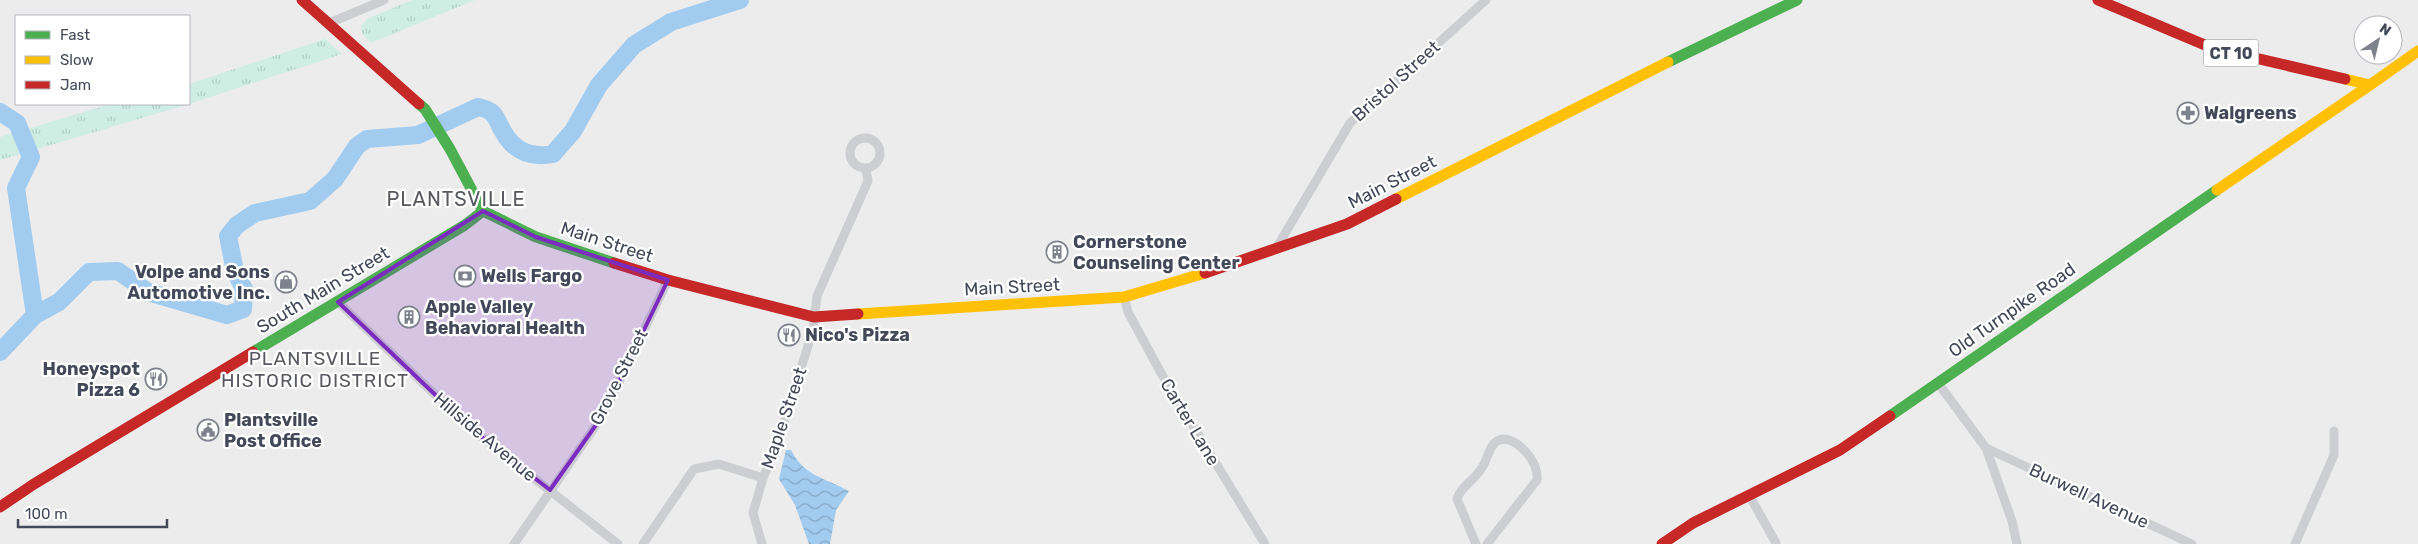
<svg xmlns="http://www.w3.org/2000/svg" width="2418" height="544" font-family="Rubik,sans-serif">
  <style>
    .park { fill: url(#park-tufts) }
    .water { fill: url(#water-waves) }
    .lines { fill: none; stroke-linecap: round; stroke-linejoin: round }
    .river { stroke: #a1cbef; stroke-width: 18 }
    .street { stroke: #ccced2; stroke-width: 9 }
    .fast { stroke: #4caf50; stroke-width: 11 }
    .slow { stroke: #ffc107; stroke-width: 11 }
    .jam { stroke: #c62828; stroke-width: 11 }
    .marked { fill: #7b2cbf; fill-opacity: 0.2; stroke: #7b2cbf; stroke-width: 4; stroke-linejoin: round }
    .labels { text-anchor: middle; stroke-width: 4.5; stroke-linejoin: round; paint-order: stroke }
    .shield { fill: #fff; stroke: #7b808b; stroke-width: 1 }
    .shield-label { font-size: 16px; font-weight: bold; fill: #434959 }
    .street-label { font-size: 18px; fill: #434959; stroke: #fff }
    .poi-label { font-size: 18px; font-weight: bold; fill: #434959; stroke: #fff; text-anchor: start }
    .neighbourhood-label { font-size: 19px; letter-spacing: 1px; fill: #585961; stroke: #fff }
    .quarter-label { font-size: 20px; letter-spacing: 1px; fill: #585961; stroke: #fff }
  </style>
  <defs>
    <pattern id="park-tufts" width="24" height="20" patternUnits="userSpaceOnUse" patternTransform="scale(1.25)"><rect width="24" height="20" fill="#ceeee3"/><path d="M3 7l-1-3M5 7V3M7 7l1-3M15 17l-1-3M17 17v-4M19 17l1-3" fill="none" stroke="#b2cec5"/></pattern>
    <pattern id="water-waves" width="16" height="10" patternUnits="userSpaceOnUse" patternTransform="scale(1.25)"><rect width="16" height="10" fill="#a1cbef"/><path d="M0 5q4-4 8 0t8 0" fill="none" stroke="#85a7c5"/></pattern>
  </defs>
  <rect width="100%" height="100%" fill="#edecec"/>
  <g class="park">
    <path d="M412,0H475L371,43L362,34L361,26L367,19Z"/>
    <path d="M325,39L342,54L186,105L0,160V137L111,104H189V84Z"/>
  </g>
  <path class="water" d="M786,450H791C804,476 825,478 849,491L836,510L830,544H809L795,505L779,479Z"/>
  <g class="lines">
    <g class="river">
      <path d="M0,112L17,123L31,157L16,188L35,315"/>
      <path d="M0,352L35,315L59,302L89,272L118,271L148,292L227,315L243,309L244,289L235,271L228,236L237,225L255,213L310,201L335,179L357,146L367,139L418,135L478,107C498,111 495,119 504,133C515,152 532,158 553,154L573,131L599,85L634,45L671,22L740,0"/>
    </g>
    <g class="street">
      <path d="M327,24L384,0"/>
      <circle cx="865" cy="153" r="15"/>
      <path d="M1277,247L1350,123L1486,0"/>
      <path d="M1124,297L1128,312L1161,373L1265,544"/>
      <path d="M338,302L470,428L618,544"/>
      <path d="M1938,383L1986,448L2012,521L2017,544"/>
      <path d="M1986,448L2192,544"/>
      <path d="M1749,495L1776,543"/>
      <path d="M514,544L603,415L668,280"/>
      <path d="M643,544L694,469L719,464L763,478"/>
      <path d="M762,544L753,513L763,478L776,448L813,330L817,296L868,181L866,169"/>
      <path d="M1476,544L1457,499C1461,486 1474,481 1481,469C1486,463 1487,455 1491,448C1500,431 1517,442 1526,452C1533,460 1538,470 1537,480L1487,544"/>
      <path d="M2295,544L2334,455V431"/>
    </g>
    <g class="fast">
      <path d="M1668,62L1797,0"/>
      <path d="M419,104L425,109L450,149L483,211"/>
      <path d="M253,352L465,225L483,211L536,237L614,263"/>
      <path d="M1890,416L2217,190"/>
    </g>
    <g class="slow">
      <path d="M2345,79L2370,85L2418,51"/>
      <path d="M2217,190L2370,85"/>
      <path d="M1396,199L1668,62"/>
      <path d="M858,314L1124,297L1205,273"/>
    </g>
    <g class="jam">
      <path d="M302,0L419,104"/>
      <path d="M2098,0L2212,48L2345,79"/>
      <path d="M614,263L668,280L814,317L858,314"/>
      <path d="M1205,273L1347,224L1396,199"/>
      <path d="M0,507L34,484L253,352"/>
      <path d="M1662,544L1693,523L1840,450L1890,416"/>
    </g>
  </g>
  <path class="marked" d="M483,211L536,237L668,280L603,415L550,490L470,428L338,302Z"/>
  <defs>
    <g id="pharmacy-ring" transform="scale(1.125)"><circle r="9.5" fill="#fff" stroke="#7e828c" stroke-width="1.5"/><path d="M-2-6h4v4h4v4h-4v4h-4v-4h-4v-4h4Z" fill="#7e828c"/></g>
    <g id="building-ring" transform="scale(1.125)"><circle r="9.5" fill="#fff" stroke="#7e828c" stroke-width="1.5"/><path d="M-4-6H4V6H1V3H-1V6H-4ZM-2.5-4.3h1.7v1.8h-1.7ZM.8-4.3h1.7v1.8H.8ZM-2.5-1h1.7V.8h-1.7ZM.8-1h1.7V.8H.8Z" fill="#7e828c"/></g>
    <g id="bank-ring" transform="scale(1.125)"><circle r="9.5" fill="#fff" stroke="#7e828c" stroke-width="1.5"/><path d="M-6-4H6V4H-6ZM0-2.3a2.3 2.3 0 1 0 0 4.6a2.3 2.3 0 1 0 0-4.6Z" fill="#7e828c"/></g>
    <g id="shop-ring" transform="scale(1.125)"><circle r="9.5" fill="#fff" stroke="#7e828c" stroke-width="1.5"/><path d="M-5-2.5h2.3a2.7 3.5 0 0 1 5.4 0H5L5.5 6h-11ZM-1.5-2.5h3a1.5 2.3 0 0 0-3 0Z" fill="#7e828c"/></g>
    <g id="restaurant-ring" transform="scale(1.125)"><circle r="9.5" fill="#fff" stroke="#7e828c" stroke-width="1.5"/><path d="M-5-6h1v4h1v-4h1v4h1v-4h1v5L-1.5 .5V6h-2V.5L-5-1ZM5-6V6H3V1.5H1.5Q1.5-4 5-6Z" fill="#7e828c"/></g>
    <g id="civic-ring" transform="scale(1.125)"><circle r="9.5" fill="#fff" stroke="#7e828c" stroke-width="1.5"/><path d="M-.6-6.5H3V-4.5H.6V-3L4-1V1h2V6H-6V1h2V-1L-.6-3ZM-1.2 2.5V6h2.4V2.5Z" fill="#7e828c"/></g>
  </defs>
  <g fill-rule="evenodd">
    <use href="#pharmacy-ring" x="2188" y="113"/>
    <use href="#building-ring" x="1057" y="252"/>
    <use href="#bank-ring" x="465" y="276"/>
    <use href="#shop-ring" x="286" y="282"/>
    <use href="#building-ring" x="409" y="317"/>
    <use href="#restaurant-ring" x="789" y="335"/>
    <use href="#restaurant-ring" x="156" y="379"/>
    <use href="#civic-ring" x="208" y="430"/>
  </g>
  <g class="labels">
    <rect class="shield" x="2203.5" y="39.5" width="55" height="27" rx="4"/>
    <g class="shield-label">
      <text x="2231" y="59">CT 10</text>
    </g>
    <g class="street-label">
      <text transform="translate(1396 81) rotate(-42)" y="6">Bristol Street</text>
      <text transform="translate(1392 182) rotate(-27)" y="6">Main Street</text>
      <text transform="translate(607 242) rotate(18)" y="6">Main Street</text>
      <text transform="translate(1012 287) rotate(-3)" y="6">Main Street</text>
      <text transform="translate(323 290) rotate(-31)" y="6">South Main Street</text>
      <text transform="translate(2012 310) rotate(-35)" y="6">Old Turnpike Road</text>
      <text transform="translate(619 377) rotate(-63)" y="6">Grove Street</text>
      <text transform="translate(784 418) rotate(-71)" y="6">Maple Street</text>
      <text transform="translate(1190 422) rotate(59)" y="6">Carter Lane</text>
      <text transform="translate(485 437) rotate(40)" y="6">Hillside Avenue</text>
      <text transform="translate(2089 496) rotate(25)" y="6">Burwell Avenue</text>
    </g>
    <g class="poi-label">
      <text x="2204" y="119">Walgreens</text>
      <text x="1073" y="248">Cornerstone<tspan x="1073" dy="21">Counseling Center</tspan></text>
      <text x="270" y="278" text-anchor="end">Volpe and Sons<tspan x="270" dy="21">Automotive Inc.</tspan></text>
      <text x="481" y="282">Wells Fargo</text>
      <text x="425" y="313">Apple Valley<tspan x="425" dy="21">Behavioral Health</tspan></text>
      <text x="805" y="341">Nico's Pizza</text>
      <text x="140" y="375" text-anchor="end">Honeyspot<tspan x="140" dy="21">Pizza 6</tspan></text>
      <text x="224" y="426">Plantsville<tspan x="224" dy="21">Post Office</tspan></text>
    </g>
    <g class="neighbourhood-label">
      <text x="315" y="365">PLANTSVILLE<tspan x="315" dy="22">HISTORIC DISTRICT</tspan></text>
    </g>
    <g class="quarter-label">
      <text x="456" y="206">PLANTSVILLE</text>
    </g>
  </g>
  <rect x="15" y="15" width="175" height="90" fill="#ffffff" stroke="#b4b6bd"/>
  <rect x="25" y="31" width="25" height="8" fill="#4caf50" stroke="#b4b6bd"/>
  <text x="60" y="40" font-size="15" fill="#434959">Fast</text>
  <rect x="25" y="56" width="25" height="8" fill="#ffc107" stroke="#b4b6bd"/>
  <text x="60" y="65" font-size="15" fill="#434959">Slow</text>
  <rect x="25" y="81" width="25" height="8" fill="#c62828" stroke="#b4b6bd"/>
  <text x="60" y="90" font-size="15" fill="#434959">Jam</text>
  <g transform="translate(2378 40) rotate(35)"><circle r="24" fill="#ffffff" stroke="#b4b6bd"/>
  <path d="M0-4L9 19L0 12L-9 19Z" fill="#7e828c"/>
  <text y="-8" font-size="14" font-weight="bold" text-anchor="middle" fill="#434959">N</text>
  </g>
  <path d="M18 519v8h149v-8" fill="none" stroke="#434959" stroke-width="2.5"/>
  <text x="25" y="519" font-size="15" fill="#434959" stroke="#ffffff" stroke-width="4" paint-order="stroke">100 m</text>
</svg>
